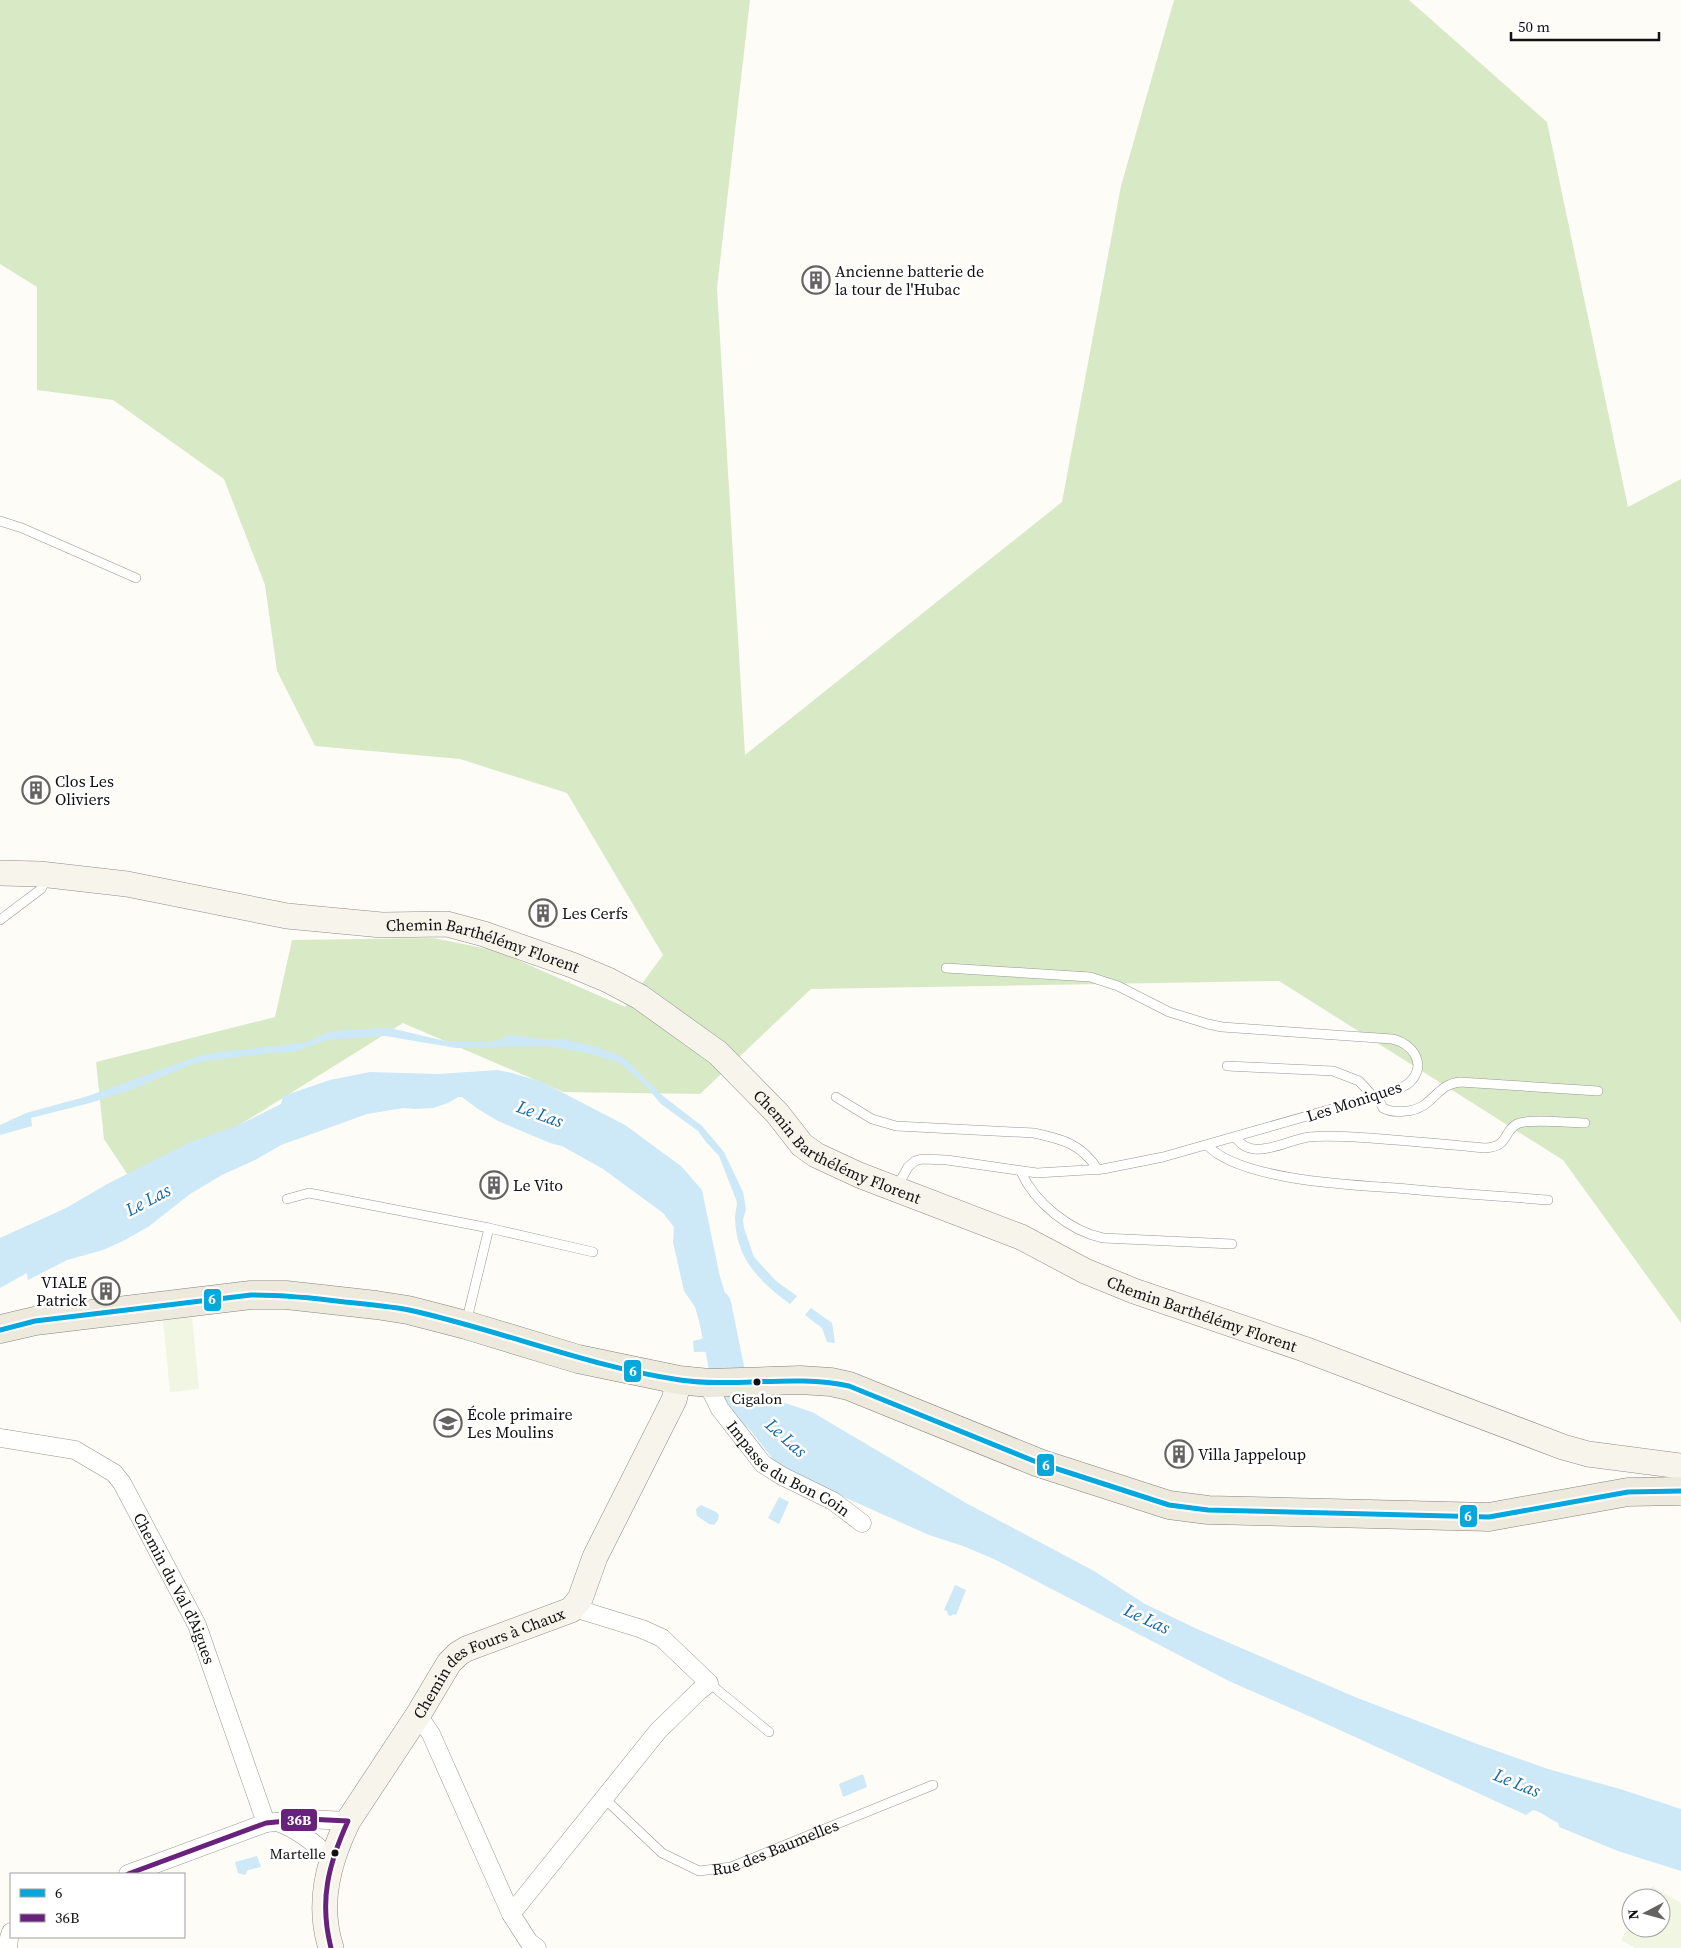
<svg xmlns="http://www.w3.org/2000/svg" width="1681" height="1948" font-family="'Source Serif 4',serif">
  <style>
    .forest { fill: #d8eac5 }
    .pitch { fill: #f0f6e1 }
    .water { fill: #cde8f7 }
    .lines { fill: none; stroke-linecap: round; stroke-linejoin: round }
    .river { stroke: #cde8f7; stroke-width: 35 }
    .lane-casing { stroke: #979795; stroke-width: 10 }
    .street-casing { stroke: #979795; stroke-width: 19 }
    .secondary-casing { stroke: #8e8d8b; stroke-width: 26 }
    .primary-casing { stroke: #858482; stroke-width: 29 }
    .lane { stroke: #fffffe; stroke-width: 9 }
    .street { stroke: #fffffe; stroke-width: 18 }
    .secondary { stroke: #f6f4eb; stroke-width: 25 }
    .primary { stroke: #ede9dc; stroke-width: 28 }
    .bus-1-casing { stroke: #fff; stroke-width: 9 }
    .bus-2-casing { stroke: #fff; stroke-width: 9 }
    .bus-1 { stroke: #06a7dc; stroke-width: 5 }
    .bus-2 { stroke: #69227b; stroke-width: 5 }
    .bus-dot { fill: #111; stroke: #fff; stroke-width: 2 }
    .labels { text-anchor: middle; stroke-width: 5; stroke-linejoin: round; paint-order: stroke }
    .bus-label { font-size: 15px; fill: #111; stroke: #fff }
    .poi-label { font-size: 16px; fill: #111; stroke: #fff; text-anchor: start }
    .street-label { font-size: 16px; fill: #111; stroke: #fff }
    .water-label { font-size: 18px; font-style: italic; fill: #1768a6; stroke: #fff }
    .line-badge { stroke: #fff; stroke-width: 2 }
    .badge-label { font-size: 14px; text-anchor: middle; font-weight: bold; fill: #fff }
  </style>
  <rect width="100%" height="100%" fill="#fdfcf7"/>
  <path class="forest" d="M0,0H750L717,288L745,755L1062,502L1121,186L1174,0H1409L1547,122L1628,507L1681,479V1323L1563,1160L1279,981L811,989L700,1094L563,1092L403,1023L137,1189L104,1139L96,1062L275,1017L292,940L434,938L497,951L625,1007L663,955L567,793L460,759L315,746L277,671L265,585L224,479L113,400L37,390V287L0,264Z"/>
  <g class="pitch">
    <path d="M192,1317L199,1389L170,1392L163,1320Z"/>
    <path d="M1652,1886L1681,1903V1948H1635L1621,1940L1631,1923V1928H1661V1898H1645Z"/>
  </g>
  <g class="water">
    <path d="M390,1028L445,1041L492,1042L510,1035L541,1039H564L597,1047L623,1057L663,1096L702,1126L724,1152L743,1192L746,1209L743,1220L744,1228L754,1257L776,1281L797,1296L790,1304C759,1281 736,1259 735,1218C735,1212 737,1208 737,1202L719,1156L706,1142L698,1131L661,1104L645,1085L620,1063L587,1053L546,1046L456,1048L385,1036L327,1040L295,1052L270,1053L205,1061L185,1067L133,1089L90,1103L31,1118L32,1126L0,1135V1125L26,1113L88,1096L196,1057L218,1052L293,1044L306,1042L326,1033L340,1030Z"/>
    <path d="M497,1070L512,1073L542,1082L625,1125L681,1166L702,1190L720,1277L732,1316L739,1351L694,1352L693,1341L704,1338L695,1307L684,1291L673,1242L674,1227L663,1213L603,1169L562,1146L550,1143L498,1121L478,1109L462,1097H458L448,1103L433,1108L415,1109L403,1108L367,1114L281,1145L255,1160L222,1175L190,1194L148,1227L123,1241L103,1250L67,1260L28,1280L27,1273L0,1288V1238L66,1208L109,1183L191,1142L241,1124L281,1104L283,1096L330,1080L370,1072L439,1074Z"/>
    <path d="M811,1308L832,1323L835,1343L827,1342L822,1328L805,1315Z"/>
    <path d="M776,1400L812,1412L966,1503L1094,1571L1145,1604L1197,1629L1355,1697L1480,1745L1548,1769L1620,1789L1681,1809V1871L1618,1851L1559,1827L1558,1823C1550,1819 1540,1811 1533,1810L1526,1815L1320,1721L1229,1681L994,1559L963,1546L929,1535L808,1481L775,1462L729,1402Z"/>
    <path d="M779,1497L789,1502L779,1524L768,1518Z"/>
    <path d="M701,1505L716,1512L719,1515L718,1520L714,1525L709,1524L697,1516L696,1509Z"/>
    <path d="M955,1585L966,1590L956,1615L953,1614L951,1616L948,1615L947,1611L944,1610Z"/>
    <path d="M863,1774L867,1787L843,1797L839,1784Z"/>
    <path d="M257,1856L261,1867L248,1870L245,1875L238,1873L235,1862Z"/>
  </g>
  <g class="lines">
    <path class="river" d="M714,1306L731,1390L780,1433"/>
    <g class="lane-casing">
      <g id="lane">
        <path d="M0,521L22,528L136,578"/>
        <path d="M0,920L41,889L47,878"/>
        <path d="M1227,1066L1333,1071L1359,1081L1374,1097"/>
        <path d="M1377,1096L1383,1108C1394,1114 1414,1112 1424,1105C1438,1095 1442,1084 1460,1082L1598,1091"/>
        <path d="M836,1097L872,1119L896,1126L1034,1133C1062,1139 1082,1144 1098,1170"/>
        <path d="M1235,1137C1253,1163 1285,1140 1309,1137C1329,1135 1350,1137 1370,1138C1408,1141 1446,1144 1484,1148C1510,1147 1502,1132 1517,1124C1528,1118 1570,1123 1585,1123"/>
        <path d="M1207,1145C1239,1180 1350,1185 1396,1188C1447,1193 1497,1196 1548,1200"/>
        <path d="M1021,1172C1035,1203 1070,1231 1103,1238L1232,1244"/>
        <path d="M897,1187L908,1167L915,1161L922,1159L947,1160L1037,1173L1103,1169L1163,1157L1381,1095C1390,1092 1403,1089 1410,1082C1428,1064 1412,1043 1392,1039L1222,1027L1208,1024L1169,1012L1118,986L1090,977L946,968"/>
        <path d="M287,1199L309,1193L489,1228L593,1252"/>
        <path d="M466,1323L489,1228"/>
        <path d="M709,1683L769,1732"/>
        <path id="s1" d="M605,1799L662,1853L699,1871L731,1867L933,1785"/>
      </g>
    </g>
    <g class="street-casing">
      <g id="street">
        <path id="s2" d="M709,1383L712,1393L720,1409L763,1464L782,1476L833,1501L862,1523"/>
        <path id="s3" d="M0,1438L75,1450L114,1473L122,1483L197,1625L266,1823"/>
        <path d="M418,1715L431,1734L511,1914L529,1942L537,1948"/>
        <path d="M277,1822C298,1829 315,1844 332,1859"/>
        <path d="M128,1874L266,1823L307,1819L348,1821"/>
        <path d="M511,1914L658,1731L699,1691L709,1683L662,1638L642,1629L574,1608"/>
        <path d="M8,1948L9,1938L11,1932"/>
      </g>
    </g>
    <g class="secondary-casing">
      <g id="secondary">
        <path id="s4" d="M0,873L40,874L127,884L287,916L382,925L447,924L484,934L572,965L608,980L640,997L718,1053L777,1113L802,1145L816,1155L859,1175L1021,1237L1085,1271L1134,1291L1304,1349L1563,1447L1588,1454L1681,1466"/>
        <path id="s5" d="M331,1948C317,1904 328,1862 348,1821L418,1715L449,1663L458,1654L466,1649L571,1610L580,1599L595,1557L674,1400L679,1380"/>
      </g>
    </g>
    <g class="primary-casing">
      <path id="primary" d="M0,1329L35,1321L251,1295H286L376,1305L408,1310L466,1325L578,1359L679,1380L709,1383L800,1380L831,1382L849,1386L1039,1463L1169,1505L1208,1510L1489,1517L1628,1492L1681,1491"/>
    </g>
    <use href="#lane" class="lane"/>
    <use href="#street" class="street"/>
    <use href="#secondary" class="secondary"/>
    <use href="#primary" class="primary"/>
    <g class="bus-1-casing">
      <path id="bus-1" d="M0,1330L35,1321L251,1295C283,1295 314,1298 345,1302C366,1304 388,1306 409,1310C500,1330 586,1366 680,1380C736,1388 793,1374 849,1386L1039,1463L1169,1505L1208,1510L1489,1517L1628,1492L1681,1491"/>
    </g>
    <g class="bus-2-casing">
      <path id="bus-2" d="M128,1874L266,1823L307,1819L348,1821C328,1865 319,1901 331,1948"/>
    </g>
    <use href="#bus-1" class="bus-1"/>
    <use href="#bus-2" class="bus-2"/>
  </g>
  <defs>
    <g id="building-ring" transform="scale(1.4375)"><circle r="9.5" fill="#fff" stroke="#646362" stroke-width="1.5"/><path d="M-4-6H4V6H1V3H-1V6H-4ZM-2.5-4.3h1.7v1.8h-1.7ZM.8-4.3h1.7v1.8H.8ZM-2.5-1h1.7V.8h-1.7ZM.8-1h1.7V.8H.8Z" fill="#646362"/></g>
    <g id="school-ring" transform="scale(1.4375)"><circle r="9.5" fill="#fff" stroke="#646362" stroke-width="1.5"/><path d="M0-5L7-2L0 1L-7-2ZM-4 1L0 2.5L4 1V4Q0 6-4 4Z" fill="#646362"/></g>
  </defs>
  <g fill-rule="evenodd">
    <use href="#building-ring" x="816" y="280"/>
    <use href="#building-ring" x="36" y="790"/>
    <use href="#building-ring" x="543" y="913"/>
    <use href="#building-ring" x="494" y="1185"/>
    <use href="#building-ring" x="106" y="1291"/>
    <use href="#school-ring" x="448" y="1423"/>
    <use href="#building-ring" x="1179" y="1454"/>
  </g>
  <g class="bus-dot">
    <circle cx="757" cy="1382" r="4.5"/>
    <circle cx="335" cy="1853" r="4.5"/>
  </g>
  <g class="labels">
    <g class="bus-label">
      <text x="757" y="1404">Cigalon</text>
      <text x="326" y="1859" text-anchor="end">Martelle</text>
    </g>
    <g class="poi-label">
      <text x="835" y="277">Ancienne batterie de<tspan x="835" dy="18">la tour de l'Hubac</tspan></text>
      <text x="55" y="787">Clos Les<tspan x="55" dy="18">Oliviers</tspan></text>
      <text x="562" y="919">Les Cerfs</text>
      <text x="513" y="1191">Le Vito</text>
      <text x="87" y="1288" text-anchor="end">VIALE<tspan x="87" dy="18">Patrick</tspan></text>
      <text x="467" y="1420">École primaire<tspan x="467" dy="18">Les Moulins</tspan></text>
      <text x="1198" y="1460">Villa Jappeloup</text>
    </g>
    <g class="street-label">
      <text dy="6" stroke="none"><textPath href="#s4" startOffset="490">Chemin Barthélémy Florent</textPath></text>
      <text transform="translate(1354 1101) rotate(-18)" y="6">Les Moniques</text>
      <text dy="6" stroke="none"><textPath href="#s4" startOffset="909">Chemin Barthélémy Florent</textPath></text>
      <text dy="6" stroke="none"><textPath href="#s4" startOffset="1314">Chemin Barthélémy Florent</textPath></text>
      <text dy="6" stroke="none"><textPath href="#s2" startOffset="121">Impasse du Bon Coin</textPath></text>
      <text dy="6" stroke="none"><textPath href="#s3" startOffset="252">Chemin du Val d'Aigues</textPath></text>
      <text dy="6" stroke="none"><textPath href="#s5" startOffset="351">Chemin des Fours à Chaux</textPath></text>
      <text dy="6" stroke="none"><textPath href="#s1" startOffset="200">Rue des Baumelles</textPath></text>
    </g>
    <g class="water-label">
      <text transform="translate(540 1114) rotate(20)" y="6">Le Las</text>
      <text transform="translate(148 1200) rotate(-28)" y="6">Le Las</text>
      <text transform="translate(786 1438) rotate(42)" y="6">Le Las</text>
      <text transform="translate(1147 1619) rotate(25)" y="6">Le Las</text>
      <text transform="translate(1517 1783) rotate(22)" y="6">Le Las</text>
    </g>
  </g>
  <g class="line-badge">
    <rect x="203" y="1288" width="19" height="24" rx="5" fill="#06a7dc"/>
    <rect x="623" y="1359" width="19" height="24" rx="5" fill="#06a7dc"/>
    <rect x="1036" y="1453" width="19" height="24" rx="5" fill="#06a7dc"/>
    <rect x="1459" y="1504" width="19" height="24" rx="5" fill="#06a7dc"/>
    <rect x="280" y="1808" width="38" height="24" rx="5" fill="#69227b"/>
  </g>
  <g class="badge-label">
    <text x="212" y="1304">6</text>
    <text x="633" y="1376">6</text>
    <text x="1046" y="1470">6</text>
    <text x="1468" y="1521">6</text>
    <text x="299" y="1825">36B</text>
  </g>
  <rect x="10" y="1873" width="175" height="65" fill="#ffffff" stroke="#a0a0a0"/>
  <rect x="20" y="1889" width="25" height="8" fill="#06a7dc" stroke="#a0a0a0"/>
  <text x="55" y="1898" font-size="15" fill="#111111">6</text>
  <rect x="20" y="1914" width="25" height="8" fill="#69227b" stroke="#a0a0a0"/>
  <text x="55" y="1923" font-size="15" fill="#111111">36B</text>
  <g transform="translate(1646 1913) rotate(264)"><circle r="24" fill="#ffffff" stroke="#a0a0a0"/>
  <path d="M0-4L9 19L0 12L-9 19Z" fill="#646362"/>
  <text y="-8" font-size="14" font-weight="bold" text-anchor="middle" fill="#111111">N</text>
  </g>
  <path d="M1511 32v8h148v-8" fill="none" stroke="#111111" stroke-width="2.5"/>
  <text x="1518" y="32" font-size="15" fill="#111111" stroke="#ffffff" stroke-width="4" paint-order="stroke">50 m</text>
</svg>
